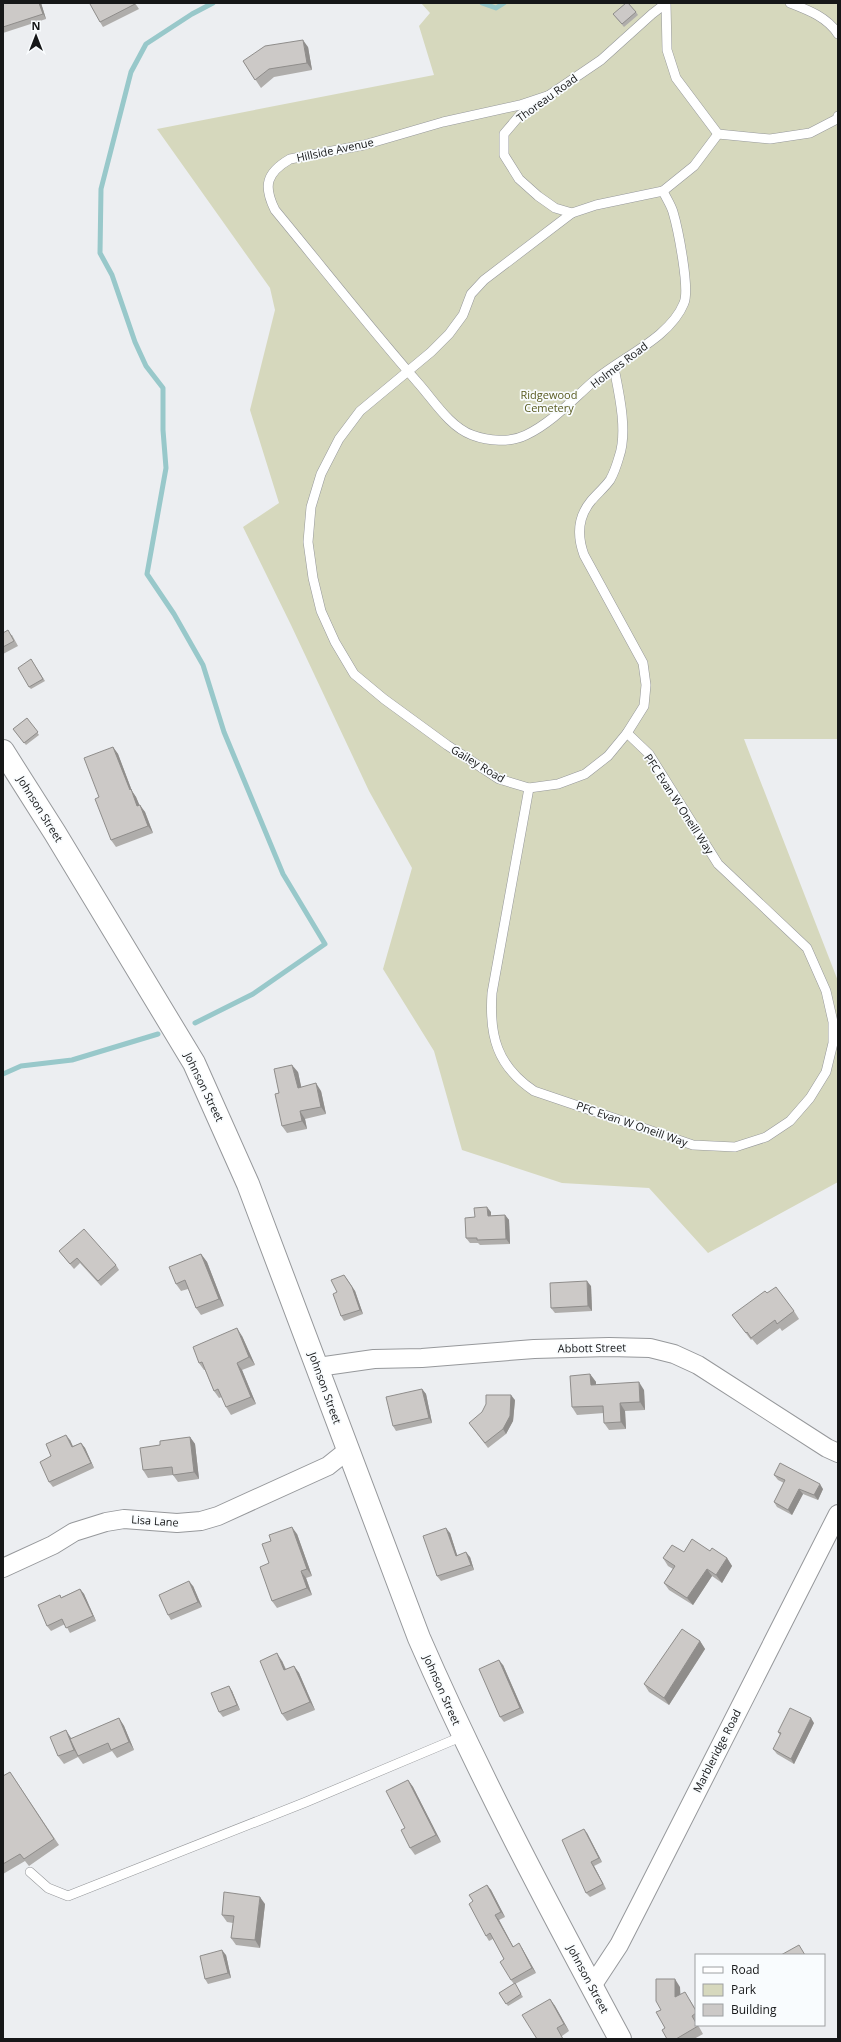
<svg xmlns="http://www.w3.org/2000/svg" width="841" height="2042" font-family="'Open Sans',sans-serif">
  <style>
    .green { fill: #d6d8bd }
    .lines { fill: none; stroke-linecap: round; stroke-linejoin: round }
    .stream { stroke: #98c8ca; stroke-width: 5 }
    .lane-casing { stroke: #96989b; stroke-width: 10 }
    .street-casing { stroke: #96989b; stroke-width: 20 }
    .secondary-casing { stroke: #96989b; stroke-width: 24 }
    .lane { stroke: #fff; stroke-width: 9 }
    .street { stroke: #fff; stroke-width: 18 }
    .secondary { stroke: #fff; stroke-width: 22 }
    .wall { fill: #afadab }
    .shaded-wall { fill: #8f8d8b }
    .building { fill: #ccc9c7; stroke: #8f8d8b }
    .labels { text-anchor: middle; stroke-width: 3.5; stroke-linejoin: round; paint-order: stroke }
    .street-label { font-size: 11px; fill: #161718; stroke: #f9fcfe }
    .park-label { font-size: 11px; fill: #595b20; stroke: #f9fcfe }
  </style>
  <rect width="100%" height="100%" fill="#eceef1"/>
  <path class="green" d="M421,3H838V739H744L838,981V1182L708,1253L649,1188L562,1183L462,1150L434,1051L383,969L412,868L369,791L291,625L243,527L279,503L250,410L275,310L270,288L157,129L434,75L419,26L430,13Z"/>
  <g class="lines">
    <g class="stream">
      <path d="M482,3L496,8L504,3"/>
      <path d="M195,1023L253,994L325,944L283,874L224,732L203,665L174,614L147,574L166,468L163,430V388L146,366L135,342L112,275L100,253L101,189L131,72L146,44L192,14L213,3"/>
      <path d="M3,1074L21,1066L72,1060L158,1034"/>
    </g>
    <g class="lane-casing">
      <g id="lane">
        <path d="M666,3L667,50L676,78L718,134"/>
        <path d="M790,3C808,10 827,17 838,34"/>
        <path d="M665,4L652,14L601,60L520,115L504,134V155L519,179L538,196L555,208L572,213L596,205L663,191L694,166L718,134"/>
        <path d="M550,95L520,105L443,122L364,145L290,159C266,173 263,186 275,210C323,268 369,327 419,384C434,401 450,427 472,435C488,441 510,443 526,435C553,422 573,399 595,380C622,357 670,338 684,303C690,289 678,229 673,212C671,205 666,198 663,191"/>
        <path d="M718,134L770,139L810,133L837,119L838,116"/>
        <path d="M572,213L484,280L471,294L463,315L449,334L431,352L360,411L339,439L321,474L311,507L308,542L313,578L321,611L335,642L354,674L384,699L447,745L499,779L529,788L558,784L585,774L608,756L627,733L644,706L646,685L643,663L584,555C577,536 577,518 591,501C597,494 605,487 610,480C614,473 617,464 619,457C628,432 619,393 614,368"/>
        <path d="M529,788L492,993C489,1036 497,1066 534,1091L693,1145L735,1147L766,1137L790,1121L810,1098L826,1072L833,1043V1022L826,991L807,948L718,864L649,754L627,733"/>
        <path d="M30,1872L48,1888L68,1896L306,1802L463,1736"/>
      </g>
    </g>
    <g class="street-casing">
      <g id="street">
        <path d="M318,1367L374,1359L422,1358L534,1349L609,1347L650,1348L674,1354L698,1365L827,1448L838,1453"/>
        <path d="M3,1568L53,1545L74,1532L106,1522L124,1519L177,1523L201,1521L218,1516L328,1466L348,1450"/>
        <path d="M592,1986L619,1945L640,1904L838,1514"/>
      </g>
    </g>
    <g class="secondary-casing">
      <path id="secondary" d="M3,751L55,833L194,1063L248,1184L419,1638C479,1776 549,1907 620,2039"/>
    </g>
    <use href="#lane" class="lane"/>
    <use href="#street" class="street"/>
    <use href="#secondary" class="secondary"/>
  </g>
  <g class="wall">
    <path d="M3,3H41L46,19L3,33Z"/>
    <path d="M135,3L139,9L103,27L100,22Z"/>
    <path d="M636,12L638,15L624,27L613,14Z"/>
    <path d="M308,47L312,70L274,77L261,88L243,61Z"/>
    <path d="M3,633L12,635L18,646L3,654Z"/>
    <path d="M31,659L45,681L31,689L29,687Z"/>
    <path d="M27,718L39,735L26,745L13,729Z"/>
    <path d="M113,747L118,754L132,791L136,797L139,805L145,812L153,833L116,847L111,840L99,797Z"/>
    <path d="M298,1072L301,1087L321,1091L326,1114L305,1119L307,1129L287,1133L282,1126L279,1093Z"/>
    <path d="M491,1212V1216L505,1215L509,1220L510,1244L480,1245L478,1243H470L466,1238L475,1217Z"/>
    <path d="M59,1251L116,1265L119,1270L101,1286L80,1263L74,1269L63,1256Z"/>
    <path d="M201,1254L207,1262L224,1306L201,1315L196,1308L188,1289L181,1291L176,1284Z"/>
    <path d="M347,1279L355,1291L363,1314L344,1321L341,1316L337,1292Z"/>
    <path d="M591,1286L592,1311L555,1313L551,1308Z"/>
    <path d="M767,1293L794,1311L799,1319L782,1331L780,1328L757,1345L752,1339L751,1340L732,1315Z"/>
    <path d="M242,1336L255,1365L242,1370L256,1404L231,1415L226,1407L222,1397L219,1398L214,1391L205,1370H204L199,1363Z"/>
    <path d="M590,1374L596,1382V1385L644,1390L645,1410L625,1411L626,1429L609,1430L604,1423V1413L577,1415L572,1407Z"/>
    <path d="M422,1389L426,1394L432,1423L396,1431L393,1426Z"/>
    <path d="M515,1400L513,1421L506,1434L488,1448L469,1423Z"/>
    <path d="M190,1437L195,1444L199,1479L178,1482L173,1475L148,1478L143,1470L160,1445Z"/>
    <path d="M70,1440L73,1446L81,1443L85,1448L94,1468L53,1487L49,1482L51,1456Z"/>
    <path d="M774,1475L823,1489L818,1500L803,1494L792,1515L777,1507L774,1502L784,1483L778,1480Z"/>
    <path d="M450,1533L457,1555L470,1557L474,1570L441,1581L437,1576Z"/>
    <path d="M297,1534L312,1576L306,1578L312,1595L277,1608L272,1601L269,1563Z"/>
    <path d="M684,1552L727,1558L732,1566L722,1583L712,1576L693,1605L669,1590L664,1583L673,1569L668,1566L663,1558Z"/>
    <path d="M193,1586L202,1607L171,1620L168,1615Z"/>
    <path d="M80,1589L84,1594L96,1621L70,1633L65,1624L51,1631L47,1626L62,1597Z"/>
    <path d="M700,1641L705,1649L669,1705L649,1692L644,1684Z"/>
    <path d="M282,1661L286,1669L294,1666L299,1673L315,1710L287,1721L282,1714Z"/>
    <path d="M503,1665L524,1713L504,1722L500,1717Z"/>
    <path d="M229,1686L232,1691L240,1710L223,1717L219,1712Z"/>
    <path d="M119,1718L124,1726L134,1750L117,1758L112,1751L83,1764L78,1757L64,1764L58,1756L71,1739Z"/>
    <path d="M814,1723L794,1764L777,1754L773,1749L780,1735L778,1732Z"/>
    <path d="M10,1772L59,1845L29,1866L25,1861L3,1874V1776Z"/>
    <path d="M408,1780L413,1787L441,1842L415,1855L410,1848L405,1828Z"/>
    <path d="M587,1833L602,1862L594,1866L606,1889L590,1897L586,1893Z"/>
    <path d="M487,1885L491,1890L505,1917L499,1920L513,1946L522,1948L536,1973L515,1984L523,1997L508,2006L499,1993L514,1984L511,1980L504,1959L493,1939L489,1941L486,1936L473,1901Z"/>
    <path d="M265,1904L260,1948L236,1945L231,1938L233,1923L227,1922L222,1915Z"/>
    <path d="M226,1955L231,1978L208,1984L205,1979Z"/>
    <path d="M680,1987V1995L690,2000L696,2010V2025H698L703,2034L694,2039H667L661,2010Z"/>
    <path d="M550,1999L555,2006L569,2031L562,2036L537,2039Z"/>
  </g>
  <g class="shaded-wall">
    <path d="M39,3H41L46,19L43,14Z"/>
    <path d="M303,40L308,47L312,70L307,63Z"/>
    <path d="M113,747L118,754L132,791L136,797L143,813L137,806L130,790Z"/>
    <path d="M140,805L145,812L153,833L148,826Z"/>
    <path d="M292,1065L298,1072L303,1095L298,1088Z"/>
    <path d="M316,1083L321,1091L326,1114L321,1107Z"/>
    <path d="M300,1111L305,1119L307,1129L302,1121Z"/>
    <path d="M487,1207L491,1212V1221L488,1216Z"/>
    <path d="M505,1215L509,1220L510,1244L506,1239Z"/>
    <path d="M201,1254L207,1262L224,1306L219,1299Z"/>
    <path d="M344,1275L355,1291L363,1314L360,1310Z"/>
    <path d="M587,1281L591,1286L592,1311L588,1306Z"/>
    <path d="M237,1328L242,1336L255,1365L249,1357Z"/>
    <path d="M237,1363L242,1370L256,1404L251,1397Z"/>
    <path d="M590,1374L596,1382V1392L591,1385Z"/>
    <path d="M639,1382L644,1390L645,1410L640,1402Z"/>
    <path d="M422,1389L426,1394L432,1423L429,1418Z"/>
    <path d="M511,1395L515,1400L513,1421L506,1434L503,1429Z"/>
    <path d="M620,1403L625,1411L626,1429L621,1422Z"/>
    <path d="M66,1435L70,1440L75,1452L72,1447Z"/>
    <path d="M190,1437L195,1444L199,1479L194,1472Z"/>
    <path d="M81,1443L85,1448L94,1468L91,1463Z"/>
    <path d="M820,1484L823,1489L818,1500L814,1495Z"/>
    <path d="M799,1489L803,1494L792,1515L788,1510Z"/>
    <path d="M292,1527L297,1534L312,1576L307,1569Z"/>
    <path d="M446,1528L450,1533L459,1561L456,1556Z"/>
    <path d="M466,1552L470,1557L474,1570L471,1565Z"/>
    <path d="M727,1558L732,1566L722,1583L716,1575Z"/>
    <path d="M707,1569L712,1576L693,1605L687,1598Z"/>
    <path d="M301,1571L306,1578L312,1595L307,1588Z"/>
    <path d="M189,1581L193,1586L202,1607L198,1602Z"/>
    <path d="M80,1589L84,1594L96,1621L93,1616Z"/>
    <path d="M700,1641L705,1649L669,1705L664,1698Z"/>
    <path d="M277,1653L282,1661L289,1678L284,1670Z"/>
    <path d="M499,1660L503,1665L524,1713L520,1708Z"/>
    <path d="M294,1666L299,1673L315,1710L310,1702Z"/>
    <path d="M229,1686L232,1691L240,1710L237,1705Z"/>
    <path d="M119,1718L124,1726L134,1750L129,1742Z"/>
    <path d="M811,1718L814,1723L794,1764L791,1759Z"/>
    <path d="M66,1730L71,1738L79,1757L74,1750Z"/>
    <path d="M408,1780L413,1787L441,1842L436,1835Z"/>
    <path d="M584,1829L587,1833L602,1862L599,1858Z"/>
    <path d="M591,1862L594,1866L606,1889L603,1884Z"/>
    <path d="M487,1885L491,1890L505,1917L501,1912Z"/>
    <path d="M260,1897L265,1904L260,1948L255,1940Z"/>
    <path d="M495,1915L499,1920L516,1952L513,1947Z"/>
    <path d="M519,1943L522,1948L536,1973L532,1968Z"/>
    <path d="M222,1950L226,1955L231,1978L228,1973Z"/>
    <path d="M675,1979L680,1987L681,2004L675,1997Z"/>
    <path d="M550,1999L555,2006L569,2031L564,2024Z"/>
  </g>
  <g class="building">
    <path d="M3,3H39L43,14L3,27Z"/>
    <path d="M91,3H134L135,4L100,22L90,4Z"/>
    <path d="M626,3H628L636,12L622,24L613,14Z"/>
    <path d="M303,40L307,63L269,69L255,80L243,61L265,46Z"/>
    <path d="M8,630L14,641L3,647V633Z"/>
    <path d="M31,659L43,679L29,687L18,668Z"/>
    <path d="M27,718L38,732L24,743L13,729Z"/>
    <path d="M113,747L130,790L131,789L137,806L140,805L148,826L111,840L95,799L99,797L84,758Z"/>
    <path d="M292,1065L298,1088L316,1083L321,1107L300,1111L302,1121L282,1126L275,1094L279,1093L274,1069Z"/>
    <path d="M487,1207L488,1216L505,1215L506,1239L477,1240V1238H466L465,1218L475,1217L474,1208Z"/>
    <path d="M84,1229L116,1265L98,1281L77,1258L70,1264L59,1251Z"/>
    <path d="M201,1254L219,1299L196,1308L185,1280L176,1284L169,1267Z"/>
    <path d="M344,1275L352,1287L360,1310L341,1316L333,1294L337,1292L331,1280Z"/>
    <path d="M587,1281L588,1306L551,1308L550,1283Z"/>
    <path d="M776,1287L794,1311L777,1324L775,1320L751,1338L747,1332L746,1333L732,1315L765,1291L767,1293Z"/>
    <path d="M237,1328L249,1357L237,1363L251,1397L226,1407L218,1389L214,1391L202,1362L199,1363L193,1347Z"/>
    <path d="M590,1374L591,1385L639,1382L640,1402L620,1403L621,1422L604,1423L603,1406L572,1407L570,1376Z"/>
    <path d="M422,1389L429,1418L393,1426L386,1397Z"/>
    <path d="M486,1395H511L510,1416L503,1429L485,1443L469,1423L482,1412L486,1404Z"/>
    <path d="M66,1435L72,1447L81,1443L91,1463L49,1482L40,1462L51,1456L46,1444Z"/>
    <path d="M190,1437L194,1472L173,1475L172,1467L143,1470L140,1448L160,1445V1441Z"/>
    <path d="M780,1463L820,1484L814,1495L799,1489L788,1510L774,1502L785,1480L774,1475Z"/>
    <path d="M292,1527L307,1569L301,1571L307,1588L272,1601L260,1567L269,1563L262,1544L271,1541L269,1535Z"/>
    <path d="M446,1528L456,1556L466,1552L471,1565L437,1576L423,1536Z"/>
    <path d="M692,1539L710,1551L712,1548L727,1558L716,1575L707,1569L687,1598L664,1583L675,1566L663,1558L672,1545L684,1552Z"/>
    <path d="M189,1581L198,1602L168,1615L159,1595Z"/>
    <path d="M80,1589L93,1616L66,1628L62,1619L47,1626L38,1605L60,1595L61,1598Z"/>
    <path d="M682,1629L700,1641L664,1698L644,1684Z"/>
    <path d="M277,1653L284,1670L294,1666L310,1702L282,1714L260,1661Z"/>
    <path d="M499,1660L520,1708L500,1717L479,1669Z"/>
    <path d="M229,1686L237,1705L219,1712L211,1693Z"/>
    <path d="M790,1708L811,1718L791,1759L773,1749L781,1733L778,1732Z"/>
    <path d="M119,1718L129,1742L111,1750L108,1743L78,1756L70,1739Z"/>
    <path d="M66,1730L74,1750L58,1756L50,1737Z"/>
    <path d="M10,1772L54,1839L24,1859L20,1854L3,1864V1776Z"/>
    <path d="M408,1780L436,1835L410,1848L401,1830L405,1828L386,1791Z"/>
    <path d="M584,1829L599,1858L591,1862L603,1884L586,1893L562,1840Z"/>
    <path d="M487,1885L501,1912L495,1915L513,1947L519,1943L532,1968L511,1980L500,1962L504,1959L490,1933L486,1936L469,1904L473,1901L469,1895Z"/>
    <path d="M224,1892L260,1897L255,1940L231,1938L234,1916L222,1915Z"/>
    <path d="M799,1945L805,1955H781Z"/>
    <path d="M222,1950L228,1973L205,1979L200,1956Z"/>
    <path d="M656,1979H675V1997L685,1992L696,2011V2013L692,2016L696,2023V2025H697L698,2026L676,2039H667L662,2030L665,2028L656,2012L661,2010L656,2001Z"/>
    <path d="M515,1983L521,1994L506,2004L499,1993Z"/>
    <path d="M550,1999L564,2024L557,2028L563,2039H537L522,2015Z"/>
  </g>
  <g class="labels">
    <g class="street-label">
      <text transform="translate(547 98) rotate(-36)" y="4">Thoreau Road</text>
      <text transform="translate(335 150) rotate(-12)" y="4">Hillside Avenue</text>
      <text transform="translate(619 365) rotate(-37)" y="4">Holmes Road</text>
      <text transform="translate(478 764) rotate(31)" y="4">Gailey Road</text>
      <text transform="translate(679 804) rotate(57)" y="4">PFC Evan W Oneill Way</text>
      <text transform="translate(40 809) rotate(58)" y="4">Johnson Street</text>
      <text transform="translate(204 1087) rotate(64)" y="4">Johnson Street</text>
      <text transform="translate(632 1124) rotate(19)" y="4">PFC Evan W Oneill Way</text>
      <text transform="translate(592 1348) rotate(-1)" y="4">Abbott Street</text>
      <text transform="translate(325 1388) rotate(70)" y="4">Johnson Street</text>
      <text transform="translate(155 1521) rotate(4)" y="4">Lisa Lane</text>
      <text transform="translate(442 1690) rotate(66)" y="4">Johnson Street</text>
      <text transform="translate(717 1751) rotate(-63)" y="4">Marbleridge Road</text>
      <text transform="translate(588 1979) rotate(62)" y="4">Johnson Street</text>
    </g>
    <g class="park-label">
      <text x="549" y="399">Ridgewood<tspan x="549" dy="13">Cemetery</tspan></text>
    </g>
  </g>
  <rect width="841" height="2042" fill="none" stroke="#161718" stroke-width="8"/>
  <rect x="695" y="1954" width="130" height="72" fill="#f9fcfe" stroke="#9ea0a2"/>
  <rect x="703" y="1967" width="20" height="6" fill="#ffffff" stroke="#9ea0a2"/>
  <text x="731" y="1974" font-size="12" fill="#161718">Road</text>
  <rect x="703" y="1984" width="20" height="12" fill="#d6d8bd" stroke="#9ea0a2"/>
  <text x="731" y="1994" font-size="12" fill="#161718">Park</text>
  <rect x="703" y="2004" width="20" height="12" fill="#ccc9c7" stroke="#9ea0a2"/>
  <text x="731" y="2014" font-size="12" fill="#161718">Building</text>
  <g transform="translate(36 36)" stroke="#f9fcfe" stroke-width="3" paint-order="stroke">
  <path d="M0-3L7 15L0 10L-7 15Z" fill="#161718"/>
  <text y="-6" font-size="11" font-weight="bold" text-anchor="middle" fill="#161718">N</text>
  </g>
</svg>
